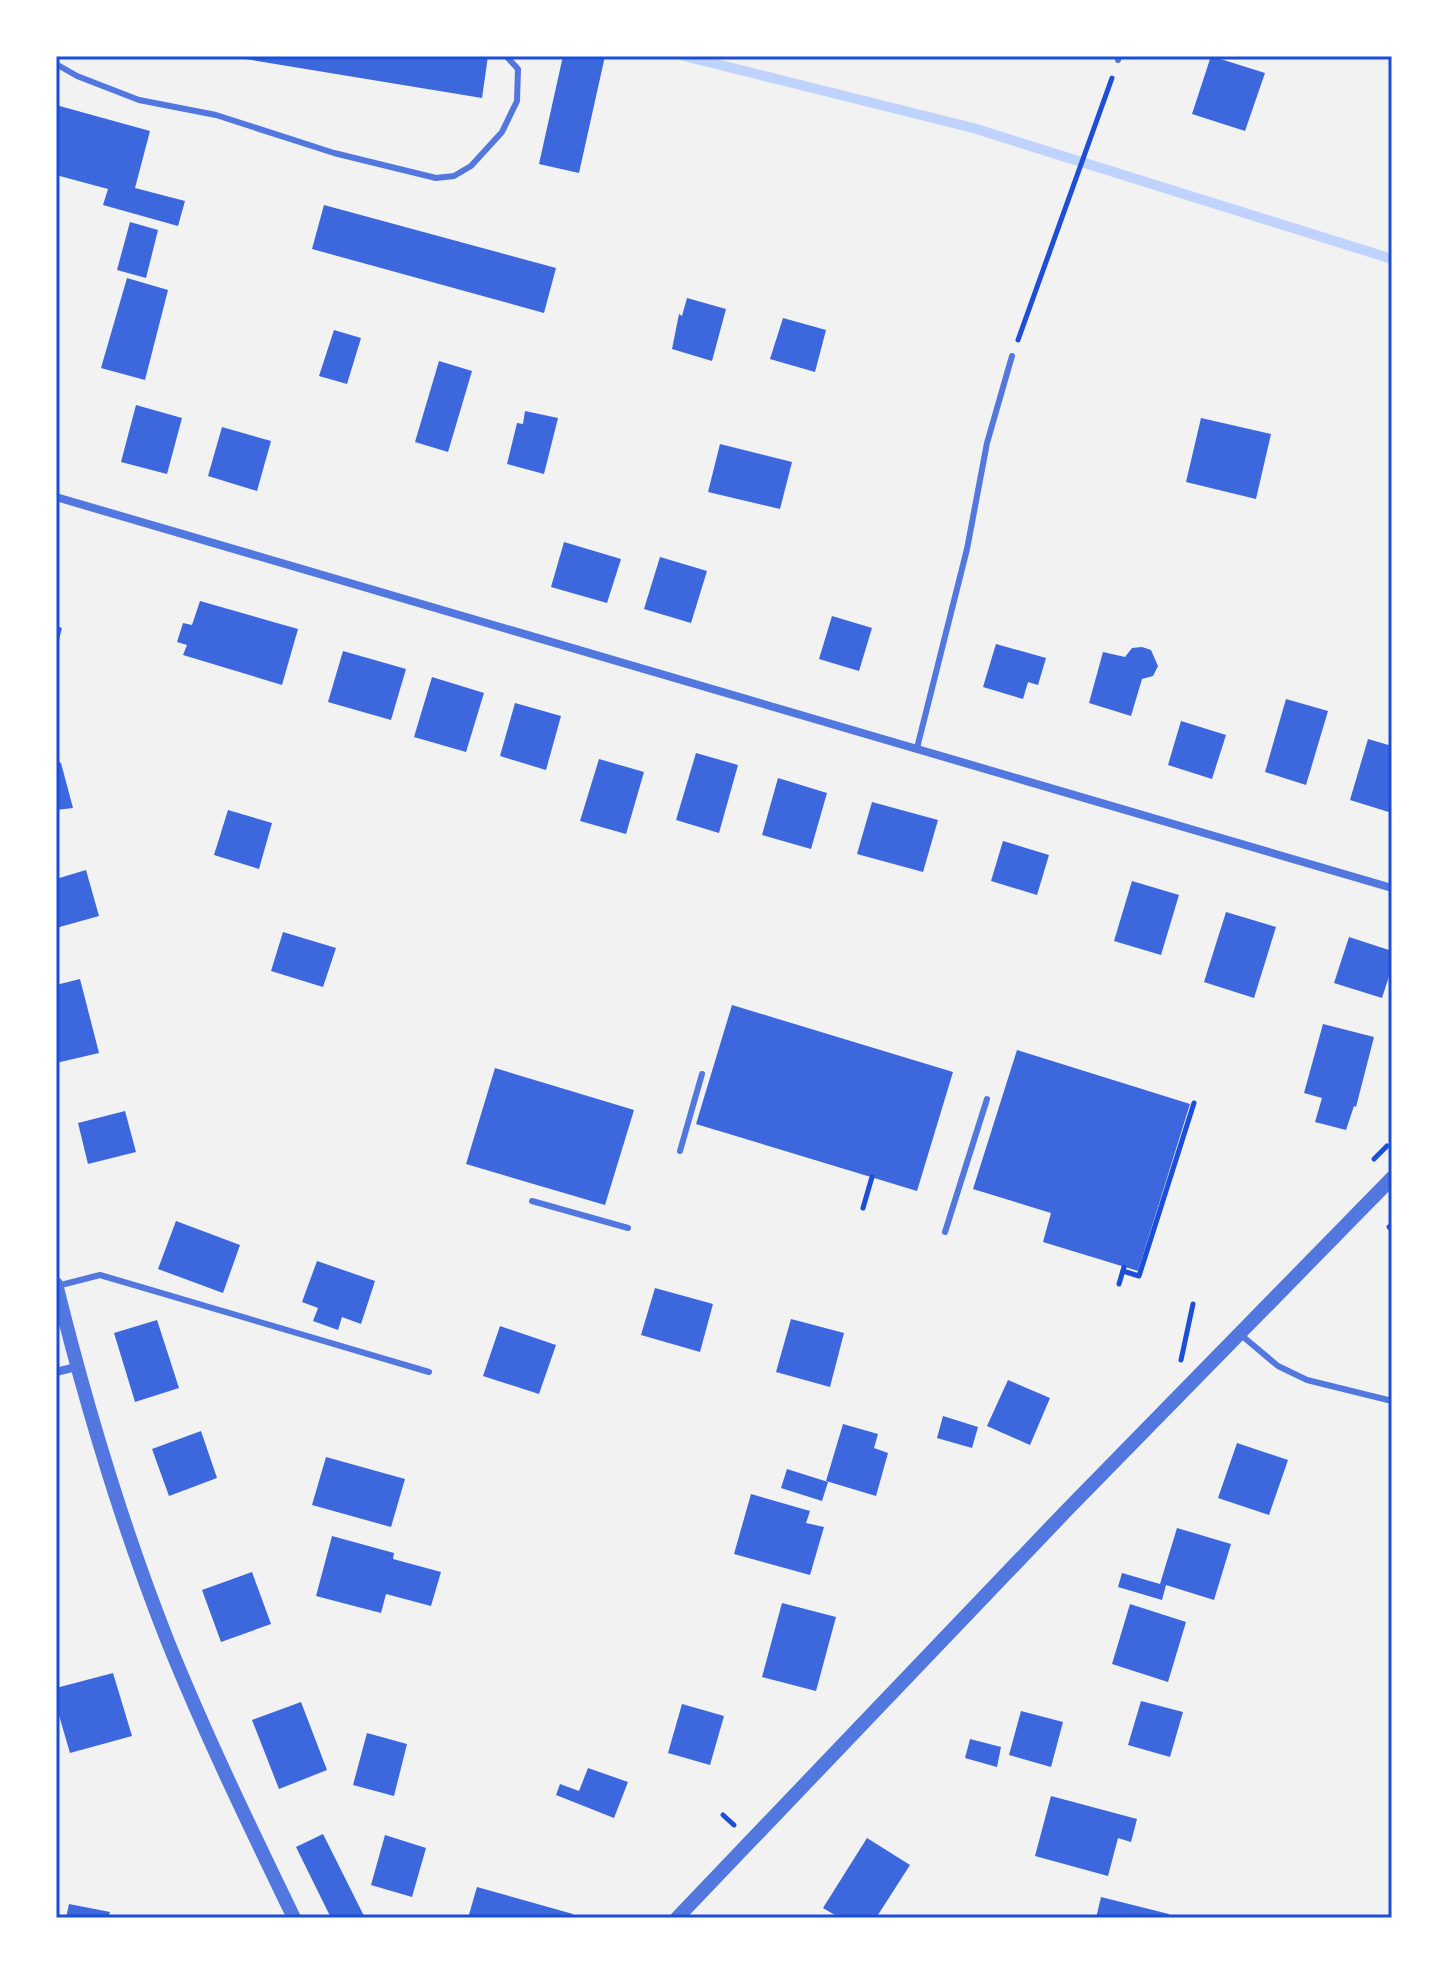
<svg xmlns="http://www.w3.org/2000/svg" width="1448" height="1974" font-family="'Crimson Pro',serif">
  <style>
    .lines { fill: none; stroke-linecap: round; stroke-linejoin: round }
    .stream { stroke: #bfd3fe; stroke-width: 10 }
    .building { fill: #3d67dc }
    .path { stroke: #1d4ed8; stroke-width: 5 }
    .service { stroke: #5277de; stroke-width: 6 }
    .minor { stroke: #5277de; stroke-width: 8 }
    .tertiary { stroke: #5277de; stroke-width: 14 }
    .neatline { fill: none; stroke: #1d4ed8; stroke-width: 3 }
  </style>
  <rect width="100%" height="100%" fill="#f2f2f2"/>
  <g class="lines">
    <path class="stream" d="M684,56L973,128L1392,259"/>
  </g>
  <g class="building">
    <path d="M227,56H488L482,98Z"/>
    <path d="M563,56H605L579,173L539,164Z"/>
    <path d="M1211,56L1265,73L1245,131L1192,114Z"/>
    <path d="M56,105L150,131L135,188L185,201L178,226L103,205L108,189L56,175Z"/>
    <path d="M324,205L556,268L544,313L312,249Z"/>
    <path d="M130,222L158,230L146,278L117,270Z"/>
    <path d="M127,278L168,290L145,380L101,368Z"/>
    <path d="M687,298L726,309L712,361L672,349L679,314L682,316Z"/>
    <path d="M783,318L826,330L815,372L770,359Z"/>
    <path d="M334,330L361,338L347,384L319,376Z"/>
    <path d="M439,361L472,371L448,452L415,442Z"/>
    <path d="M136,405L182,418L167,474L121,462Z"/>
    <path d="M525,411L558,418L544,474L507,464L517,423L523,424Z"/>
    <path d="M1201,418L1271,434L1256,499L1186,482Z"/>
    <path d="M222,427L271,441L257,491L208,476Z"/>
    <path d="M720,444L792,462L780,509L708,492Z"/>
    <path d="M564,542L621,559L607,603L551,587Z"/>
    <path d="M660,557L707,571L691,623L644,609Z"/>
    <path d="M200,601L298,629L282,685L183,655L187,645L177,642L183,623L192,625Z"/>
    <path d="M832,616L872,628L859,671L819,659Z"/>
    <path d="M56,626L62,628L57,647L56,646Z"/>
    <path d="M996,644L1046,658L1038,685L1028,682L1023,699L983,687Z"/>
    <path d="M1142,647L1151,650L1158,666L1153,676L1142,679L1131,716L1089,703L1103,652L1125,657L1132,648Z"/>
    <path d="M343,651L406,669L391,720L328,702Z"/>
    <path d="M432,677L484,693L466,752L414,737Z"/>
    <path d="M1286,699L1328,711L1306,785L1265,772Z"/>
    <path d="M515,703L561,716L546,770L500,756Z"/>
    <path d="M1181,721L1226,735L1212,779L1168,765Z"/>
    <path d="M1368,739L1392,746V813L1350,800Z"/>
    <path d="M696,753L738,765L719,833L676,820Z"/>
    <path d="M599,759L644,772L626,834L580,821Z"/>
    <path d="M56,760L61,763L73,808L56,810Z"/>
    <path d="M778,778L827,793L811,849L762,835Z"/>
    <path d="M872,802L938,820L923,872L857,854Z"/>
    <path d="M228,810L272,823L259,869L214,855Z"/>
    <path d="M1003,841L1049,855L1037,895L991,881Z"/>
    <path d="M86,870L99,916L56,928V879Z"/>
    <path d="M1132,881L1179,895L1161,955L1114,941Z"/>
    <path d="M1226,912L1276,927L1254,998L1204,982Z"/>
    <path d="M283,932L336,948L323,987L271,971Z"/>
    <path d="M1349,937L1392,951V967L1382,998L1334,983Z"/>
    <path d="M80,979L99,1053L56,1063V985Z"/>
    <path d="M732,1005L953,1072L917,1191L696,1124Z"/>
    <path d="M1323,1024L1374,1037L1356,1107L1354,1106L1346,1130L1315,1122L1322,1098L1304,1093Z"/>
    <path d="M1017,1050L1190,1104L1138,1271L1043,1242L1051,1213L973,1189Z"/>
    <path d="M495,1068L634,1110L605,1205L466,1164Z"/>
    <path d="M125,1111L136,1152L88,1164L78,1123Z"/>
    <path d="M176,1221L240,1245L223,1293L158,1269Z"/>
    <path d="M317,1261L375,1281L361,1324L342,1317L338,1330L313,1321L318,1308L302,1302Z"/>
    <path d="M655,1288L713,1304L700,1352L641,1335Z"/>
    <path d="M791,1319L844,1333L830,1387L776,1372Z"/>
    <path d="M157,1320L179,1388L135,1402L114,1333Z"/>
    <path d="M500,1326L556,1345L539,1394L483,1376Z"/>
    <path d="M1008,1380L1050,1398L1030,1445L987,1426Z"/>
    <path d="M943,1416L978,1427L972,1448L937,1438Z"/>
    <path d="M843,1424L878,1434L874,1448L888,1453L876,1496L826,1481Z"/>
    <path d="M201,1431L217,1478L169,1496L152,1449Z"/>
    <path d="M1237,1443L1288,1460L1269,1515L1218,1498Z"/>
    <path d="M326,1457L405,1479L391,1527L312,1505Z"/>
    <path d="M787,1469L828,1482L822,1501L781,1488Z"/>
    <path d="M751,1494L810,1511L806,1523L824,1527L810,1575L734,1554Z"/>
    <path d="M1177,1528L1231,1544L1214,1600L1166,1585L1162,1600L1118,1587L1122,1573L1160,1584Z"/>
    <path d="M332,1536L394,1553L393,1559L441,1572L431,1606L386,1594L381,1613L316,1596Z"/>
    <path d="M252,1572L271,1624L221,1642L202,1590Z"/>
    <path d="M782,1603L836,1617L816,1691L762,1677Z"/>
    <path d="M1130,1604L1186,1622L1168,1682L1112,1664Z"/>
    <path d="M113,1673L132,1736L70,1753L56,1705V1688Z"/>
    <path d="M1141,1701L1183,1712L1170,1757L1128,1745Z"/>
    <path d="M301,1702L327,1770L279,1789L252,1720Z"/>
    <path d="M682,1704L724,1716L710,1765L668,1753Z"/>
    <path d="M1021,1711L1063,1722L1051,1767L1009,1755Z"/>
    <path d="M367,1733L407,1744L394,1796L353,1785Z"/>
    <path d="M970,1739L1001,1747L997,1767L965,1758Z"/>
    <path d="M588,1768L628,1782L614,1818L556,1795L560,1784L579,1791Z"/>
    <path d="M1051,1796L1137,1819L1131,1842L1118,1838L1108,1876L1035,1856Z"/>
    <path d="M323,1834L365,1918H331L296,1847Z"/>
    <path d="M385,1835L426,1848L412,1897L371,1885Z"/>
    <path d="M867,1838L910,1865L876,1918H840L823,1908Z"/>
    <path d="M477,1887L573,1914L572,1918H468Z"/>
    <path d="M1101,1897L1169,1914L1168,1918H1096Z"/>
    <path d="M69,1904L110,1912L108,1918H66Z"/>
  </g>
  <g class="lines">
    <g class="path">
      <path d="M1018,340L1112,78"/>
      <path d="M1374,1159L1387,1146"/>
      <path d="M863,1208L872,1177"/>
      <path d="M1389,1227L1392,1230"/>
      <path d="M1123,1271L1139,1276L1194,1103"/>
      <path d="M1119,1284L1124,1267"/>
      <path d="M1181,1360L1193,1304"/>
      <path d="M723,1815L734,1825"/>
    </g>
    <g class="service">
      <path d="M1118,60L1119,56"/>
      <path d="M56,64L77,76L139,100L216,115L334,153L436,178L454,176L471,166L502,132L517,101L518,69L506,56"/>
      <path d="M917,748L967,549L987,443L1012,356"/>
      <path d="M680,1151L702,1074"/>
      <path d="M532,1201L628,1228"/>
      <path d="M945,1232L987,1099"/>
      <path d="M57,1286L100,1275L429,1372"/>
      <path d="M1241,1335L1278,1366L1307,1380L1392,1401"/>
    </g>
    <g class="minor">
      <path d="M56,497L1392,888"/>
      <path d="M56,1372L76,1367"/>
    </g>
    <g class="tertiary">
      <path d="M56,1284C86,1405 122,1526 168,1642C206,1736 250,1827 294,1918"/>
      <path d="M677,1918L1066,1511L1392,1178"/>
    </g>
  </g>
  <rect width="1448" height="1974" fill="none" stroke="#ffffff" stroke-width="116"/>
  <rect x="58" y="58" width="1332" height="1858" class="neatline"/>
</svg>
